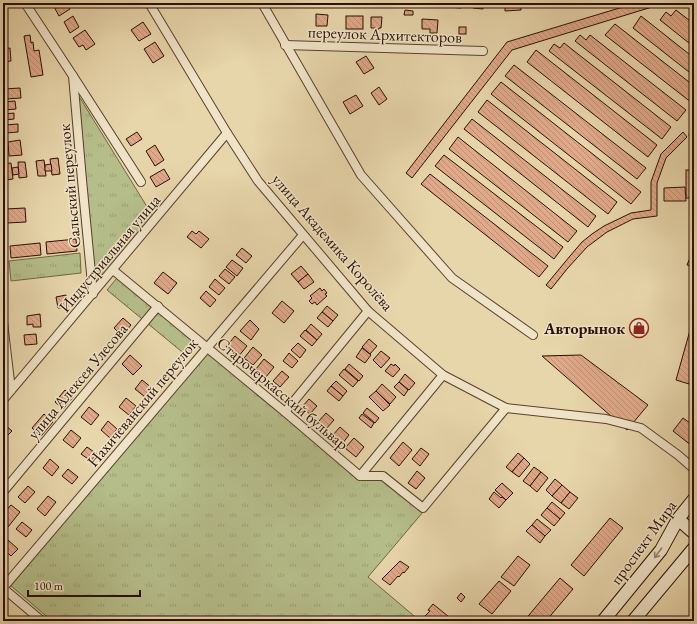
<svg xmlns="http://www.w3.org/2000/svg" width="697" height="624" font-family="'EB Garamond',serif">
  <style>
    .grass { fill: url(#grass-tufts); stroke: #706645 }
    .building { fill: url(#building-back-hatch); stroke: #2a0e00 }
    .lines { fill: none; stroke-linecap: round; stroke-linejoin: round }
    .street-casing { stroke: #5a402b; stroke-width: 10 }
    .secondary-casing { stroke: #2a0e00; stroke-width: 14 }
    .street { stroke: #f0e4c8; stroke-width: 8 }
    .secondary { stroke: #f0e4c8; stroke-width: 12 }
    .oneway { stroke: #97846e }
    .labels { text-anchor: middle; stroke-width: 3; stroke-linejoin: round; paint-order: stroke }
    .street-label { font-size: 16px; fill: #2a0e00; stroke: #f0e4c8 }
    .poi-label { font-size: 16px; font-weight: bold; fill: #2a0e00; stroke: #f0e4c8; text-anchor: end }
  </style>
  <defs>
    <pattern id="grass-tufts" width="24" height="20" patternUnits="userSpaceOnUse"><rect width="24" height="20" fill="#b5be8a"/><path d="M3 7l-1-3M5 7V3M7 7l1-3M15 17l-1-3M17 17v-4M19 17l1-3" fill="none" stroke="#9ca275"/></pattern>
    <pattern id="building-back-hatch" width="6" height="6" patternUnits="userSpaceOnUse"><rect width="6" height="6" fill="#e0a989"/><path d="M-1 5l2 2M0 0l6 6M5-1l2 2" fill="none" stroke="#c09074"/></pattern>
  </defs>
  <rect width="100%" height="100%" fill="#e8d6ab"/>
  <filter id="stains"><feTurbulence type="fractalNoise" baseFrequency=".005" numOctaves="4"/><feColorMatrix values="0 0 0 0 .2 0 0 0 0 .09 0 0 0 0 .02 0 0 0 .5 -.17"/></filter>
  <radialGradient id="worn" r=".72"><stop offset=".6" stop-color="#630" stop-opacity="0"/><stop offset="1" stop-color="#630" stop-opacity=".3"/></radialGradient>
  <g class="grass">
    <path d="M76,97L80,98L154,218L97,285L95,283Z"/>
    <path d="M80,253L81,273L11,281L9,261Z"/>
    <path d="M117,278L198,344L187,356L107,290Z"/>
    <path d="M207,351L360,480H382L423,512L368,577L420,621H52L10,585Z"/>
  </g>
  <g class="building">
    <path d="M52,3H67L70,9L59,16Z"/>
    <path d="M448,3H461V8L447,7Z"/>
    <path d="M473,3H484L483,9L473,8Z"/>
    <path d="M505,3H521V10L505,11Z"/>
    <path d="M636,3H665L512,50L412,178L406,173L507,42Z"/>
    <path d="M405,10L413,11V15H404Z"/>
    <path d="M676,10L694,24V47L660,20L666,12L671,16Z"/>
    <path d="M316,14L328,15L327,26H316Z"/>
    <path d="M73,16L79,27L70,33L64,22Z"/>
    <rect x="346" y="16" width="17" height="13"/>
    <path d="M641,16L694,58V76L633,28Z"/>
    <path d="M371,17H382L381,28H379V29H376V28H371Z"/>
    <path d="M422,19L438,20L437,33H430V29H422Z"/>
    <path d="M143,22L151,34L139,41L131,30Z"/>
    <path d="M615,24L694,86V100L692,103L605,35Z"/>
    <path d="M3,27H5L7,38L3,39Z"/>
    <rect x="459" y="27" width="7" height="7"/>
    <path d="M85,30L95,44L86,50L83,45L79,47L73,38Z"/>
    <path d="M30,35L31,43L33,42L34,51L39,50L43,75L31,77L24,36Z"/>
    <path d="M580,35L586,40L590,35L686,110L677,121L575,41Z"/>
    <path d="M155,42L164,56L153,63L144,49Z"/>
    <path d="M564,43L671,127L662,139L549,51L554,44L560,48Z"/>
    <path d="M10,48L11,61L3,62V49Z"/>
    <path d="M536,50L657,145L648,157L527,62Z"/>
    <path d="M366,56L374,68L364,74L356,62Z"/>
    <path d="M514,65L646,168L637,179L505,76Z"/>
    <path d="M501,82L641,192L631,204L491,94Z"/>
    <path d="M379,87L387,99L379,105L371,93Z"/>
    <path d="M20,88L21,98L5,99L4,89Z"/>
    <path d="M356,95L363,106L350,114L343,102Z"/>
    <path d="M487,100L617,202L608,214L478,112Z"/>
    <path d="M15,101L16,109L4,110L3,102Z"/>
    <path d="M14,113V119L5,120V114Z"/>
    <path d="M472,119L596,216L588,227L464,129Z"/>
    <path d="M18,124V132L6,133L5,125Z"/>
    <path d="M137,132L142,139L131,146L126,139Z"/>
    <path d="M683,132L687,137L666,158L657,183V216L633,219L607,232L587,247L567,269L551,289L546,285L570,256L582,242L592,234L604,226L631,213L651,210V182L661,154Z"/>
    <path d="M689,134H694V140L690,141Z"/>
    <path d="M458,137L577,231L568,242L449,149Z"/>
    <path d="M20,140L22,155L9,156L8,142Z"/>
    <path d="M155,145L164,160L155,166L146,151Z"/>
    <path d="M444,155L563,247L554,259L435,166Z"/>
    <path d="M58,158L60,174L52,175L50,159Z"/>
    <path d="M44,160L46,176H38L36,161Z"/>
    <path d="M18,162H25L27,177L19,178Z"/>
    <path d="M11,163L13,179L5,180L4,164Z"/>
    <path d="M51,164L52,171H45V165Z"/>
    <path d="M18,167L19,174L13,175L12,168Z"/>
    <path d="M164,169L170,179L156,187L150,177Z"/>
    <rect x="686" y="170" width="8" height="28"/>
    <path d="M430,174L548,266L539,277L421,184Z"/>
    <path d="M685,187L686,201H664V188Z"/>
    <path d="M25,208L26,222L7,223L6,209Z"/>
    <path d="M192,231L196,234L199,231L209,239L201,248L187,237Z"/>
    <path d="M693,234H694V257H692Z"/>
    <path d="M76,239L77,251L47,254L46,242Z"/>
    <path d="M40,243L41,255L11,258L10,246Z"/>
    <path d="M242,248L252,256L246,263L236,255Z"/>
    <path d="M232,260L243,268L237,276L226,267Z"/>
    <path d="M689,260L694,262V269L691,266L687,265Z"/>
    <path d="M301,266L308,274L298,282L291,274Z"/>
    <path d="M225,269L235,277L229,284L219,276Z"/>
    <path d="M163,272L177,283L168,294L154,283Z"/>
    <path d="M308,274L314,282L304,289L298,282Z"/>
    <path d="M215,279L225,288L219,295L209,287Z"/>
    <path d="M320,288L322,291L324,289L327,293L325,294L327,296L317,305L315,302L312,304L309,301L312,298L310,296Z"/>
    <path d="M206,291L216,300L210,307L200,298Z"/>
    <path d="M66,295L68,307L58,308L56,297Z"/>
    <path d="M282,301L294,311L284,323L272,313Z"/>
    <path d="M327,306L338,315L333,321L322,312Z"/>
    <path d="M322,312L333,321L328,327L317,318Z"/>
    <path d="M40,314L41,327H33V324L27,325V316Z"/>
    <path d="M694,316V364L689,384L676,380Z"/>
    <path d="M123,318L131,325L122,336L114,328Z"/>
    <path d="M250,320L259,329L251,340L240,331Z"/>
    <path d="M311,324L322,334L317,340L306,330Z"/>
    <path d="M305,330L317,340L312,346L300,336Z"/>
    <path d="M36,334L37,344L25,345L24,335Z"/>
    <path d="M235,336L247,346L238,357L226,347Z"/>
    <path d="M369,339L377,346L370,354L362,347Z"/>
    <path d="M298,343L306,350L300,358L291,350Z"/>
    <path d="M253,347L262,355L253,365L244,358Z"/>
    <path d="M362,348L371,355L365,363L356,357Z"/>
    <path d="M381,351L390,358L381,368L373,360Z"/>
    <path d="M289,353L298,361L292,368L283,361Z"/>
    <path d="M130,355L142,366L133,375L122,364Z"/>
    <path d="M581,355L648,405L627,430L542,356Z"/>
    <path d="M264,359L274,367L266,377L263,375H261L259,374V371L256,369Z"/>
    <path d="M349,364L363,376L359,381L345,369Z"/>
    <path d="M391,364L394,366L395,364L400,369L393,377L385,371Z"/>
    <path d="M344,369L358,381L353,387L339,375Z"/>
    <path d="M282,371L289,377L280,387L273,381Z"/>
    <path d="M405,374L415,383L409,390L399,382Z"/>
    <path d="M142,380L152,388L145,397L135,389Z"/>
    <path d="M336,381L347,391L343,396L331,386Z"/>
    <path d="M399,382L408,390L404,396L394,387Z"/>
    <path d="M382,384L396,397L390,404L376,391Z"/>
    <path d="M331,386L343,396L339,401L327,391Z"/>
    <path d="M65,390L73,397L63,409L55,402Z"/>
    <path d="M376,391L390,405L383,411L369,397Z"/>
    <path d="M126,398L136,406L129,415L119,407Z"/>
    <path d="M309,399L317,406L310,414L306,411L303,409L302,407Z"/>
    <path d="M89,407L99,415L91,425L81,417Z"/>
    <path d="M367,408L379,418L375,423L363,413Z"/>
    <path d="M326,413L334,420L326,429L318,422Z"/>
    <path d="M44,414L53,422L41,436L32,428Z"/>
    <path d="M362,414L374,423L371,428L359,418Z"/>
    <path d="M683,418L694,426V443L692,446L673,431Z"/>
    <path d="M108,421L117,429L110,438L101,430Z"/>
    <path d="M5,425L12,431L3,440V428Z"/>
    <path d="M340,427L349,435L342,444L332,436Z"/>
    <path d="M71,430L81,438L73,448L63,440Z"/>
    <path d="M354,438L364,447L356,457L345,448Z"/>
    <path d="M403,442L412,450L399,466L390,458Z"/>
    <path d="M87,447L97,454L91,461L81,454Z"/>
    <path d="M421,448L429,454L420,466L412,459Z"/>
    <path d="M518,453L524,458L512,472L506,467Z"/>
    <path d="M524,458L530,464L519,477L512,472Z"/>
    <path d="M50,459L59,467L52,476L43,468Z"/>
    <path d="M534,467L541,472L530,486L523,481Z"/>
    <path d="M68,469L78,477L72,484L62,476Z"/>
    <path d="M417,471L425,478L416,489L408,483Z"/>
    <path d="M541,472L548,478L537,492L530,486Z"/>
    <path d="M555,479L562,485L552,496L546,490Z"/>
    <path d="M502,483L513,493L506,500L495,490Z"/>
    <path d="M562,485L570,492L561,503L552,496Z"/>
    <path d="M28,486L35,492L25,503L18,497Z"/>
    <path d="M494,492L501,498L502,497L506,500L499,508L489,499Z"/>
    <path d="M570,492L578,498L569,509L561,503Z"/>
    <path d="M48,496L56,502L45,516L37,509Z"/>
    <path d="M552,502L565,513L560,519L547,508Z"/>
    <path d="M11,505L20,512L8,527L3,523V514Z"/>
    <path d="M547,508L560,519L554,526L541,515Z"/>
    <path d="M610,518L623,528L584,576L571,565Z"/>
    <path d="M537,519L551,530L545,536L532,525Z"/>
    <path d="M22,522L32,530L26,537L16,529Z"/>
    <path d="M532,525L545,536L540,543L526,531Z"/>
    <path d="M8,540L18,549L11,556L3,549V546Z"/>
    <path d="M518,556L530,565L514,586L501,577Z"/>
    <path d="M400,561L409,567L404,573L403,572L399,577L398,576L390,585L382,579Z"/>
    <path d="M560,578L573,589L546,621H524Z"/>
    <path d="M499,581L511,591L492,614L479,604Z"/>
    <path d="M461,593L465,597L461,602L457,598Z"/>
    <path d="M433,604L454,621H429L424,617L430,611L428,610Z"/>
  </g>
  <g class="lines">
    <g class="street-casing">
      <g id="street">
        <path d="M25,3L73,76L141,182"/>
        <path d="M149,3L227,133L258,181L368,311L443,375L506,408L606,419L641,428L678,455L694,469"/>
        <path d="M262,3L361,175L452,278L533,335"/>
        <path d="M285,45L483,51"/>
        <path d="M73,76L82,180L93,294"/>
        <path d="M113,270L285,412L360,476H383L423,508L506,408"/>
        <path d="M3,322L11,390"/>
        <path d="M3,400L227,133"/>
        <path d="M285,412L368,311"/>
        <path d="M360,476L443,375"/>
        <path d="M3,492L158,306"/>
        <path d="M3,588L303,235"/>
        <path d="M3,588L42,621"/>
      </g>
    </g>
    <g class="secondary-casing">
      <g id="secondary">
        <path d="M678,519L694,533"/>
        <path d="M603,621L661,550L678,519L694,499"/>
        <path d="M633,621L694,548"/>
      </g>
    </g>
    <use href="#street" class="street"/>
    <use href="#secondary" class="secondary"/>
  </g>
  <defs><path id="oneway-shaft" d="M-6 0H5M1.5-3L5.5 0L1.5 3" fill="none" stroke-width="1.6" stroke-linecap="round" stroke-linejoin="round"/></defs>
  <use class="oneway" href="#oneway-shaft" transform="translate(658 553) rotate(127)"/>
  <defs>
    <g id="shop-ring" transform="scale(1)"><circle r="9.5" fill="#f0e4c8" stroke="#8f2418" stroke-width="1.5"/><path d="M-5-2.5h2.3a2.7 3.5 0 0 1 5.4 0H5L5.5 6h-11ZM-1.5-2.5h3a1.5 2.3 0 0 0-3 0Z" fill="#8f2418"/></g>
  </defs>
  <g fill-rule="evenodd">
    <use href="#shop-ring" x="639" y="328"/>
  </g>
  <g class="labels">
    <g class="street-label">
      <text transform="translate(385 34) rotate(2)" y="6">переулок Архитекторов</text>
      <text transform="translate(69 186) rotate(-95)" y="6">Сальский переулок</text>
      <text transform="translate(333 242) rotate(49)" y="6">улица Академика Королёва</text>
      <text transform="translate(109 253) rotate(-50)" y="6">Индустриальная улица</text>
      <text transform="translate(77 381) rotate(-50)" y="6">улица Алексея Улесова</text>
      <text transform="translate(283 393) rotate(40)" y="6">Старочеркасский бульвар</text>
      <text transform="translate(142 402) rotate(-50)" y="6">Нахичеванский переулок</text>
      <text transform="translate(643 542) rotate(-54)" y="6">проспект Мира</text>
    </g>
    <g class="poi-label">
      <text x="625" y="334">Авторынок</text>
    </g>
  </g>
  <rect width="697" height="624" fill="none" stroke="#e8d6ab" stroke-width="16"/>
  <rect x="4" y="4" width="689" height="616" fill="none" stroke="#2a0e00" stroke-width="2"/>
  <rect x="8" y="8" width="681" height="608" fill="none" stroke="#2a0e00"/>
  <path d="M28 590v6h112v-6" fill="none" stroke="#2a0e00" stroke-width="2"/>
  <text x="34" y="590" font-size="12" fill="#2a0e00" stroke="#f0e4c8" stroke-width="3" paint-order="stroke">100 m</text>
  <rect width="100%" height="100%" filter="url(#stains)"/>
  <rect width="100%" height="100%" fill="url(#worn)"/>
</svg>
